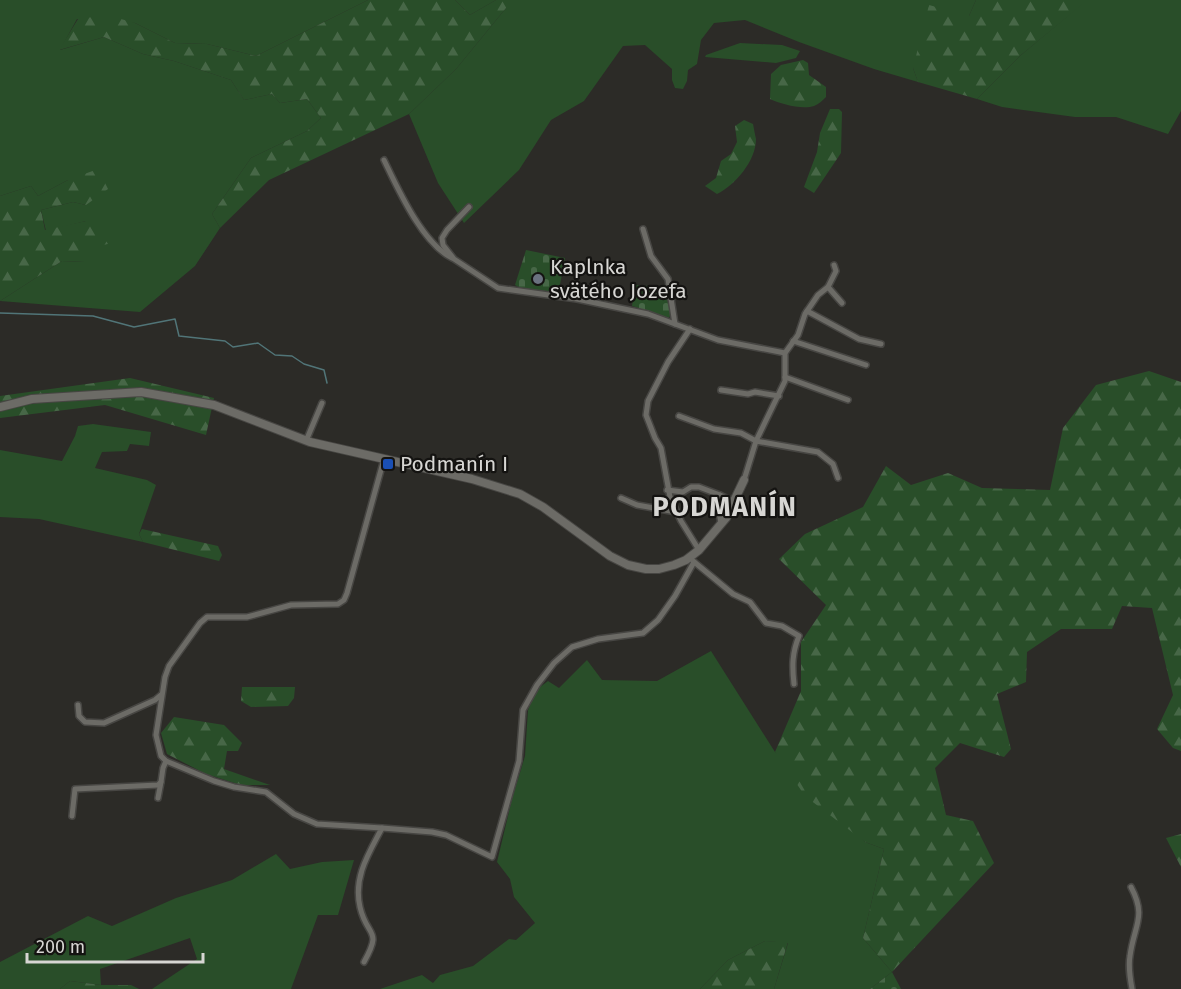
<svg xmlns="http://www.w3.org/2000/svg" width="1181" height="989" font-family="'Fira Sans',sans-serif">
  <style>
    .grass { fill: #294e29 }
    .forest { fill: url(#forest-firs) }
    .cemetery { fill: url(#cemetery-stones) }
    .lines { fill: none; stroke-linecap: round; stroke-linejoin: round }
    .stream { stroke: #517578; stroke-width: 1.5 }
    .street-casing { stroke: #474643; stroke-width: 8 }
    .secondary-casing { stroke: #474643; stroke-width: 10 }
    .street { stroke: #6c6b66; stroke-width: 5 }
    .secondary { stroke: #6c6b66; stroke-width: 8 }
    .worship-dot { fill: #6b7280; stroke: #141311; stroke-width: 2 }
    .transit-dot { fill: #1a4fb4; stroke: #141311; stroke-width: 2 }
    .labels { text-anchor: middle; stroke-width: 4.5; stroke-linejoin: round; paint-order: stroke }
    .poi-label { font-size: 21px; fill: #d7d6d3; stroke: #141311; text-anchor: start }
    .district-label { font-size: 27px; font-weight: bold; letter-spacing: 1.5px; fill: #d7d6d3; stroke: #141311 }
  </style>
  <defs>
    <pattern id="forest-firs" width="22" height="20" patternUnits="userSpaceOnUse" patternTransform="scale(1.5)"><rect width="22" height="20" fill="#294e29"/><path d="M5 1l3.5 6h-7zM16 11l3.5 6h-7z" fill="#476747"/></pattern>
    <pattern id="cemetery-stones" width="16" height="16" patternUnits="userSpaceOnUse" patternTransform="scale(1.5)"><rect width="16" height="16" fill="#294e29"/><path d="M2 7V4a2 2 0 0 1 4 0v3zM10 15v-3a2 2 0 0 1 4 0v3z" fill="#476747"/></pattern>
  </defs>
  <rect width="100%" height="100%" fill="#2c2b27"/>
  <g class="grass">
    <path d="M0,0H368L256,56L207,44L175,43L135,23L77,19L60,50L104,37L143,54L174,61L231,80L244,100L272,94L280,103L307,99L321,118L307,131L251,158L212,214L220,228L195,266L140,312L0,301L62,261L85,262L86,221L46,231L41,210L73,202L86,205L68,180L38,196L31,186L0,196Z"/>
    <path d="M455,0H496L470,15Z"/>
    <path d="M506,0H976L969,16L913,68L918,82L874,69L799,42L745,20L714,23L701,40L697,64L688,70L687,81L683,89L675,88L672,80V69L645,45L623,46L584,101L551,120L519,170L464,223L438,183L409,114L456,69L506,8Z"/>
    <path d="M1084,0H1181V111L1168,134L1116,117H1075L1002,107L977,99L1021,55L1083,3Z"/>
    <path d="M740,43L782,45L800,51L796,58L776,63L705,57L706,55Z"/>
    <path d="M93,424L151,432L149,446L130,444L127,451L102,452L95,468L147,480L156,485L139,534L143,542L39,519L0,517V450L62,461L75,436L78,426Z"/>
    <path d="M711,651L775,752L865,842L884,849L863,938L892,972L870,989H774L788,943L765,941L728,960L700,989H380L422,975L433,983L440,975L473,966L509,939L516,940L535,923L514,897L510,879L497,862L512,799L525,756L528,710L536,690L548,681L559,688L587,660L602,680L657,681Z"/>
    <path d="M276,854L290,869L322,862L354,860L338,915H318L291,989H152L197,959L190,938L100,969L101,985L70,981L60,989H0V962L88,916L112,926L176,898L232,880Z"/>
  </g>
  <g class="forest">
    <path d="M368,0H455L470,15L496,0H506V8L456,69L409,114L269,180L220,228L212,214L251,158L307,131L321,118L307,99L280,103L272,94L244,100L231,80L174,61L143,54L104,37L59,50L78,19L107,15L135,23L175,43L207,44L256,56Z"/>
    <path d="M976,0H1084V3L1021,55L977,99L918,82L913,68L929,5L969,16Z"/>
    <path d="M803,60L808,63L809,75L826,87V97C822,101 819,104 814,106C802,110 781,104 770,99L771,74L781,65Z"/>
    <path d="M830,109H839L842,112L841,153L814,193L804,187L817,152L820,133Z"/>
    <path d="M744,120L753,124C754,129 755,135 756,139C756,161 735,185 717,194L705,186L716,178L721,161L731,154L737,142L735,126Z"/>
    <path d="M98,169L108,189L86,205L73,202L41,210L45,230L86,221L123,240L96,247L85,262L62,261L0,301V196L31,186L38,196L68,180Z"/>
    <path d="M1149,371L1181,382V751L1173,748L1157,729L1173,695L1152,608L1122,606L1112,629H1061L1027,652L1026,682L997,694L1011,749L1004,757L960,743L935,768L946,815L973,821L994,863L892,972L863,938L884,849L865,842L805,796L775,752L801,691V642L826,605L779,559L805,534L863,507L886,466L911,485L948,473L982,488L1050,490L1063,428L1096,385Z"/>
    <path d="M130,378L214,398L206,435L105,405L0,418V396Z"/>
    <path d="M142,529L218,546L222,555L219,561L143,542L139,534Z"/>
    <path d="M242,687H295L294,698L288,706L251,707L241,701Z"/>
    <path d="M174,717L224,725L242,743L238,751H227L224,769L270,785H241L206,774L167,754L161,733Z"/>
    <path d="M1181,834V867L1166,838Z"/>
    <path d="M765,941L788,942L774,989H700L728,960Z"/>
    <path d="M70,981L101,985H131L139,989H60Z"/>
  </g>
  <g class="cemetery">
    <path d="M526,250L565,258L559,290L556,293L520,288L515,285Z"/>
    <path d="M635,285L664,287L671,314L669,318L632,306Z"/>
    <path d="M892,972L901,989H870Z"/>
  </g>
  <g class="lines">
    <path class="stream" d="M0,313L93,316L134,327L175,319L179,336L225,341L233,347L258,343L275,355L292,356L304,364L324,370L327,383"/>
    <g class="street-casing">
      <g id="street">
        <path d="M384,160C398,189 422,243 452,258"/>
        <path d="M469,207L447,230L442,238L443,245L454,259L498,288L577,299L648,314L718,340L785,353"/>
        <path d="M643,229L651,256L668,279L675,324"/>
        <path d="M828,287L842,303"/>
        <path d="M807,311L859,339L881,344"/>
        <path d="M690,329L668,362L648,401L646,415L655,438L661,448L670,497L681,521L699,550"/>
        <path d="M793,341L866,365"/>
        <path d="M785,377L848,400"/>
        <path d="M721,390L748,394L755,392L779,396"/>
        <path d="M679,416L714,429L741,433L756,441L818,452L833,464L838,478"/>
        <path d="M306,441L322,403"/>
        <path d="M744,480L756,441L785,381V353L798,335L805,314L818,295L828,287L836,271L834,265"/>
        <path d="M667,490L683,492L691,487H699L720,495"/>
        <path d="M621,498L637,505L676,512"/>
        <path d="M721,524L718,505L720,495L735,502"/>
        <path d="M693,561L733,594L750,602L766,623L782,626L799,636C792,653 792,666 794,684"/>
        <path d="M78,705L79,716L85,722L104,723L155,700L161,695"/>
        <path d="M158,798L161,782"/>
        <path d="M72,816L75,789L158,785L161,782L163,768L166,761"/>
        <path d="M382,828L432,832L446,835L492,857L519,761L523,710L537,685L554,663L572,647L598,639L643,633L658,620L675,596L694,562"/>
        <path d="M1131,887C1147,917 1134,925 1130,956C1128,967 1130,978 1132,989"/>
        <path d="M364,962C383,928 367,938 360,907C353,877 369,853 382,828L317,824L294,814L266,792L234,787L214,781L166,761L161,756L156,735L165,677L169,666L200,623L207,617H247L291,605L338,604L344,600L347,593L384,459"/>
      </g>
    </g>
    <g class="secondary-casing">
      <path id="secondary" d="M0,407L32,399L141,392L214,405L310,442L472,479L520,494L543,507L610,556L628,565L646,569H659L674,565L686,560L699,550L726,518L744,480"/>
    </g>
    <use href="#street" class="street"/>
    <use href="#secondary" class="secondary"/>
  </g>
  <circle class="worship-dot" cx="538" cy="279" r="6"/>
  <rect class="transit-dot" x="382" y="458" width="12" height="12" rx="3"/>
  <g class="labels">
    <g class="poi-label">
      <text x="550" y="274">Kaplnka<tspan x="550" dy="24">svätého Jozefa</tspan></text>
      <text x="400" y="471">Podmanín I</text>
    </g>
    <g class="district-label">
      <text x="725" y="516">PODMANÍN</text>
    </g>
  </g>
  <path d="M27 953v9h176v-9" fill="none" stroke="#d7d6d3" stroke-width="3"/>
  <text x="36" y="953" font-size="18" fill="#d7d6d3" stroke="#141311" stroke-width="4.5" paint-order="stroke">200 m</text>
</svg>
